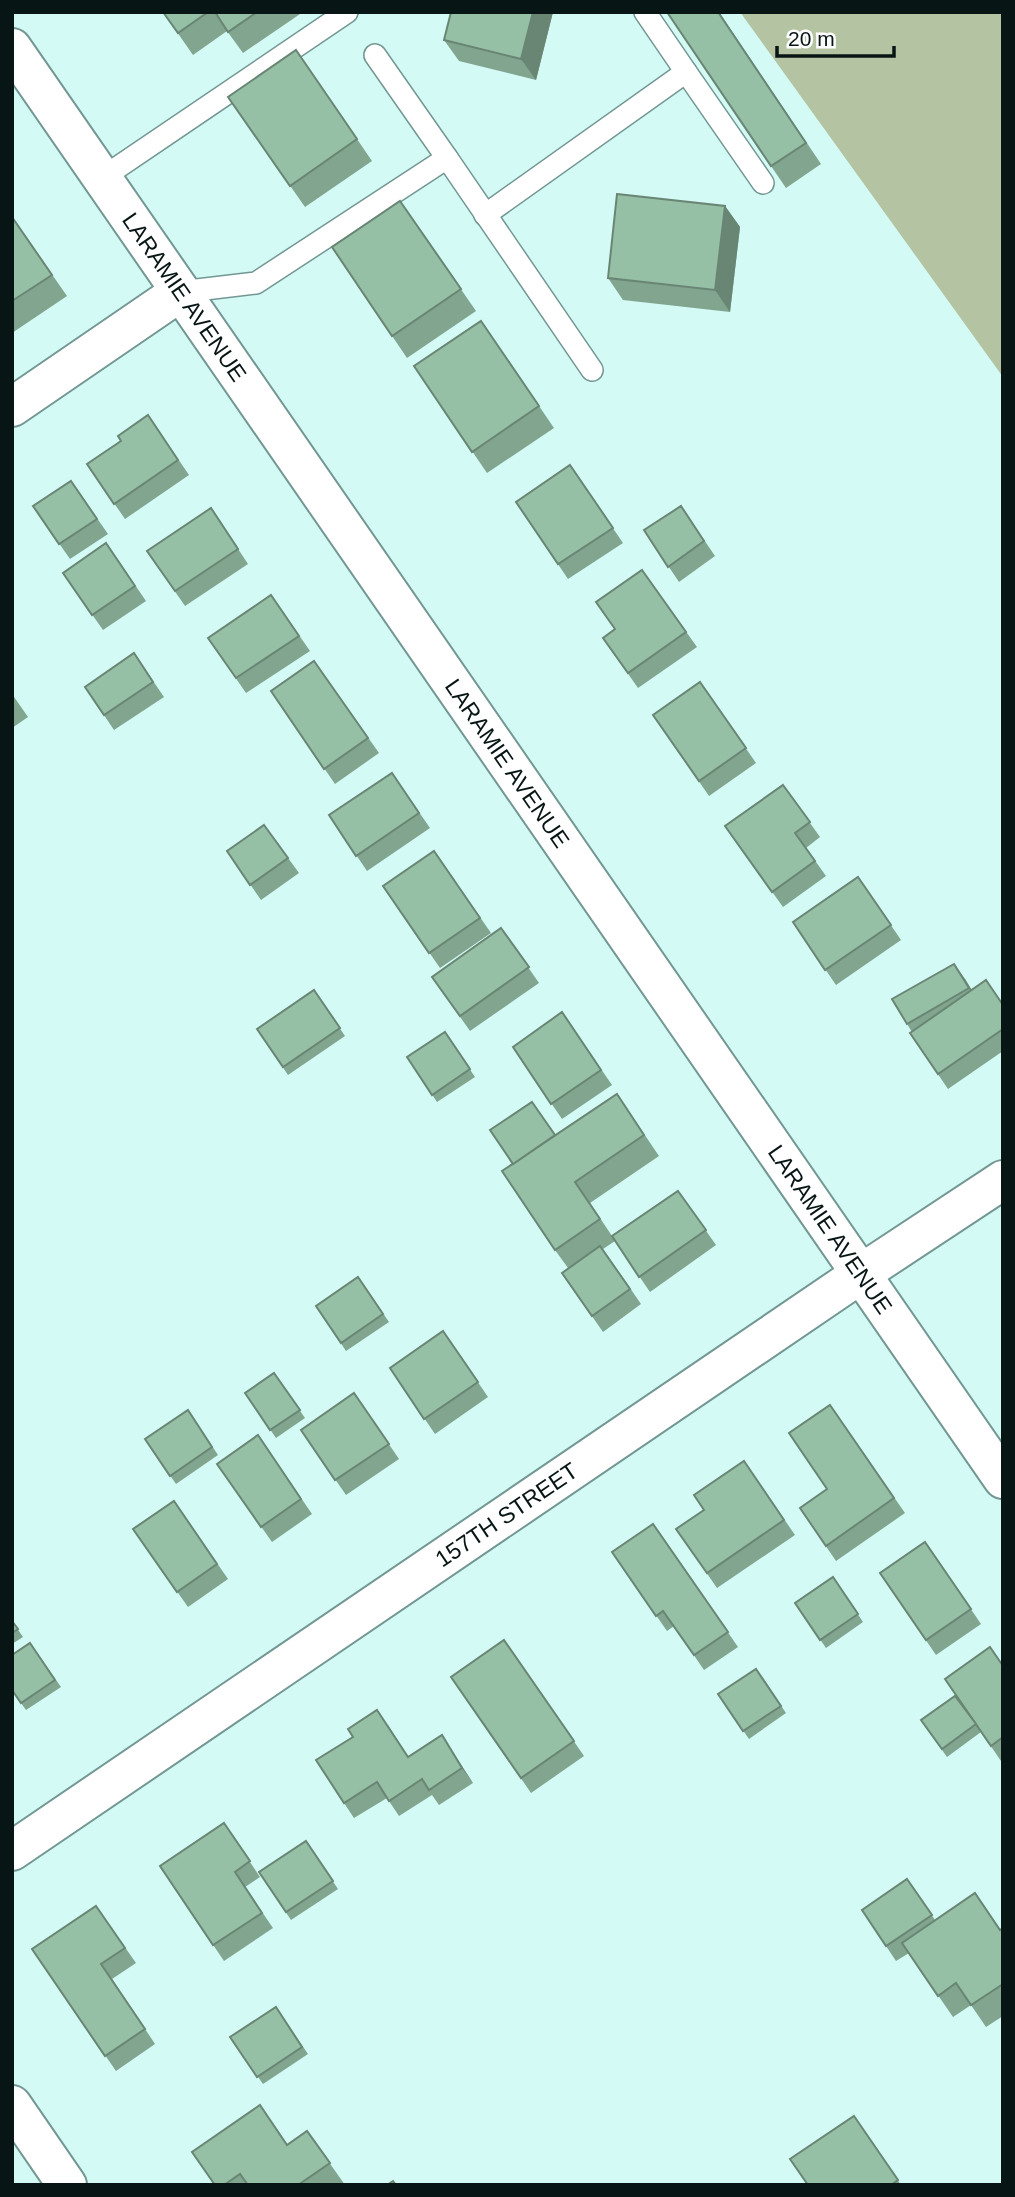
<svg xmlns="http://www.w3.org/2000/svg" width="1015" height="2197" font-family="Arial,sans-serif">
  <style>
    .green { fill: #b4c4a2 }
    .lines { fill: none; stroke-linecap: round; stroke-linejoin: round }
    .service-casing { stroke: #739793; stroke-width: 24 }
    .minor-casing { stroke: #739793; stroke-width: 42 }
    .tertiary-casing { stroke: #739793; stroke-width: 42 }
    .service { stroke: #fff; stroke-width: 21 }
    .minor { stroke: #fff; stroke-width: 38 }
    .tertiary { stroke: #fff; stroke-width: 38 }
    .wall { fill: #81a58f }
    .shaded-wall { fill: #698674 }
    .building { fill: #96c0a6; stroke: #698674; stroke-width: 2 }
    .labels { text-anchor: middle; stroke-width: 5; stroke-linejoin: round; paint-order: stroke }
    .street-label { font-size: 23px; fill: #071514; stroke: #fefefe }
  </style>
  <rect width="100%" height="100%" fill="#d4faf6"/>
  <path class="green" d="M740,12H1003V377Z"/>
  <g class="lines">
    <g class="service-casing">
      <g id="service">
        <path d="M645,12L686,72"/>
        <path d="M375,55L447,158"/>
        <path d="M102,178L347,12"/>
        <path d="M485,215L686,72L763,183"/>
        <path d="M180,292L256,283L447,158L592,370"/>
      </g>
    </g>
    <g class="minor-casing">
      <g id="minor">
        <path d="M12,407L180,292"/>
        <path id="s1" d="M12,1851L862,1273L1003,1180"/>
        <path d="M12,2105L67,2185"/>
      </g>
    </g>
    <g class="tertiary-casing">
      <g id="tertiary">
        <path id="s2" d="M12,48L1003,1479"/>
      </g>
    </g>
    <use href="#service" class="service"/>
    <use href="#minor" class="minor"/>
    <use href="#tertiary" class="tertiary"/>
  </g>
  <g class="wall">
    <path d="M163,12H303L243,53L227,31L193,55Z"/>
    <path d="M553,12L536,80L459,61L444,40Z"/>
    <path d="M719,12L821,164L786,188L771,166Z"/>
    <path d="M296,50L372,161L305,207L228,97Z"/>
    <path d="M400,201L476,311L407,358L332,247Z"/>
    <path d="M725,206L740,227L730,312L623,300L608,278Z"/>
    <path d="M12,217L67,296L12,333Z"/>
    <path d="M481,321L554,428L487,473L414,366Z"/>
    <path d="M148,415L189,475L125,519L87,464L121,441Z"/>
    <path d="M570,465L623,543L568,579L516,502Z"/>
    <path d="M71,481L108,534L70,559L33,506Z"/>
    <path d="M681,506L715,556L679,582L644,530Z"/>
    <path d="M211,508L248,564L185,606L147,551Z"/>
    <path d="M106,543L146,601L103,630L63,573Z"/>
    <path d="M642,570L697,647L638,688L603,638L615,629Z"/>
    <path d="M271,595L310,651L246,693L208,638Z"/>
    <path d="M134,653L164,697L114,730L85,687Z"/>
    <path d="M314,661L379,753L335,784L271,691Z"/>
    <path d="M700,682L756,763L709,796L653,715Z"/>
    <path d="M12,694L28,717L12,728Z"/>
    <path d="M392,773L430,828L367,871L329,815Z"/>
    <path d="M783,785L820,837L806,848L826,876L783,907L725,826Z"/>
    <path d="M264,825L299,873L261,900L227,851Z"/>
    <path d="M434,851L491,933L440,968L383,886Z"/>
    <path d="M858,877L901,940L836,985L793,922Z"/>
    <path d="M501,928L539,983L470,1031L432,977Z"/>
    <path d="M965,979L972,990L1003,1005V1051L948,1089L910,1033L912,1032L907,1024Z"/>
    <path d="M314,990L345,1036L288,1075L257,1029Z"/>
    <path d="M562,1012L612,1085L562,1119L513,1047Z"/>
    <path d="M445,1032L475,1077L437,1102L407,1057Z"/>
    <path d="M617,1094L659,1156L590,1203L612,1236L678,1191L716,1245L650,1292L615,1241L603,1249L641,1304L603,1332L562,1273L568,1268L555,1250V1135Z"/>
    <path d="M358,1277L389,1322L346,1351L316,1306Z"/>
    <path d="M443,1331L488,1397L435,1434L390,1368Z"/>
    <path d="M274,1373L305,1418L276,1438L245,1393Z"/>
    <path d="M354,1393L399,1459L346,1495L301,1430Z"/>
    <path d="M830,1405L905,1513L836,1561L800,1508L827,1489Z"/>
    <path d="M188,1410L218,1455L176,1484L145,1439Z"/>
    <path d="M258,1435L312,1514L272,1542L217,1464Z"/>
    <path d="M744,1461L795,1535L717,1588L676,1529L704,1510Z"/>
    <path d="M174,1501L228,1579L188,1607L133,1529Z"/>
    <path d="M653,1524L738,1647L704,1670L674,1626L667,1631L612,1552Z"/>
    <path d="M925,1542L981,1624L936,1655L880,1573Z"/>
    <path d="M833,1577L863,1622L826,1648L795,1603Z"/>
    <path d="M12,1621L23,1637L12,1644Z"/>
    <path d="M504,1640L584,1756L531,1793L451,1677Z"/>
    <path d="M30,1643L61,1687L26,1710L12,1690Z"/>
    <path d="M1003,1665V1760L1001,1761L945,1679Z"/>
    <path d="M756,1669L786,1713L749,1739L718,1694Z"/>
    <path d="M955,1696L981,1732L947,1757L921,1720Z"/>
    <path d="M388,1725L408,1757L452,1751L473,1783L439,1805L432,1795L399,1816L387,1798L354,1818L344,1803Z"/>
    <path d="M224,1823L260,1877L245,1887L273,1928L224,1961L160,1866Z"/>
    <path d="M306,1841L338,1889L291,1920L259,1872Z"/>
    <path d="M907,1879L935,1920L1000,1929L1003,1928V2016L986,2027L971,2005L953,2017L909,1953L896,1961L862,1910Z"/>
    <path d="M96,1906L136,1963L112,1979L155,2044L116,2071L32,1949Z"/>
    <path d="M276,2007L308,2054L263,2084L230,2037Z"/>
    <path d="M854,2116L901,2185H808Z"/>
    <path d="M307,2131L345,2185H215L288,2144Z"/>
  </g>
  <g class="shaded-wall">
    <path d="M533,12H553L536,80L521,59Z"/>
    <path d="M725,206L740,227L730,312L715,290Z"/>
    <path d="M954,964L965,979L979,1004Z"/>
    <path d="M442,1735L452,1751L473,1783L462,1768Z"/>
  </g>
  <g class="building">
    <path d="M163,12H208L178,33Z"/>
    <path d="M215,12H257L228,32Z"/>
    <path d="M451,12H533L521,59L444,40Z"/>
    <path d="M667,12H718L806,143L771,166Z"/>
    <path d="M296,50L357,139L290,186L228,97Z"/>
    <path d="M617,194L725,206L715,290L608,278Z"/>
    <path d="M400,201L461,289L392,336L332,247Z"/>
    <path d="M12,217L52,275L12,301Z"/>
    <path d="M481,321L539,406L472,452L414,366Z"/>
    <path d="M148,415L178,460L114,504L87,464L121,441L118,436Z"/>
    <path d="M570,465L613,528L558,564L516,502Z"/>
    <path d="M71,481L97,519L59,544L33,506Z"/>
    <path d="M681,506L704,541L668,567L644,530Z"/>
    <path d="M211,508L238,549L175,591L147,551Z"/>
    <path d="M106,543L135,586L92,615L63,573Z"/>
    <path d="M642,570L686,632L628,673L603,638L615,629L596,602Z"/>
    <path d="M271,595L299,636L236,678L208,638Z"/>
    <path d="M134,653L153,682L104,715L85,687Z"/>
    <path d="M314,661L368,738L324,769L271,691Z"/>
    <path d="M700,682L746,748L699,781L653,715Z"/>
    <path d="M392,773L419,813L356,856L329,815Z"/>
    <path d="M783,785L810,822L795,833L815,861L772,892L725,826Z"/>
    <path d="M264,825L288,858L250,885L227,851Z"/>
    <path d="M434,851L480,918L429,953L383,886Z"/>
    <path d="M858,877L891,925L825,970L793,922Z"/>
    <path d="M501,928L529,967L460,1016L432,977Z"/>
    <path d="M954,964L969,988L907,1024L892,999Z"/>
    <path d="M986,980L1003,1005V1029L938,1074L910,1033Z"/>
    <path d="M314,990L340,1028L283,1067L257,1029Z"/>
    <path d="M562,1012L601,1070L551,1104L513,1047Z"/>
    <path d="M445,1032L470,1069L432,1095L407,1057Z"/>
    <path d="M617,1094L644,1135L575,1182L600,1219L555,1250L502,1171Z"/>
    <path d="M532,1102L555,1135L513,1164L490,1130Z"/>
    <path d="M678,1191L706,1230L639,1277L612,1236Z"/>
    <path d="M600,1246L630,1289L592,1316L562,1273Z"/>
    <path d="M358,1277L383,1314L341,1343L316,1306Z"/>
    <path d="M443,1331L478,1382L424,1419L390,1368Z"/>
    <path d="M274,1373L300,1410L270,1430L245,1393Z"/>
    <path d="M354,1393L389,1444L335,1480L301,1430Z"/>
    <path d="M830,1405L894,1498L826,1546L800,1508L827,1489L789,1433Z"/>
    <path d="M188,1410L212,1447L170,1476L145,1439Z"/>
    <path d="M258,1435L301,1499L261,1527L217,1464Z"/>
    <path d="M744,1461L784,1520L707,1573L676,1529L704,1510L694,1495Z"/>
    <path d="M174,1501L217,1564L177,1592L133,1529Z"/>
    <path d="M653,1524L728,1632L694,1655L663,1611L656,1616L612,1552Z"/>
    <path d="M925,1542L971,1609L926,1640L880,1573Z"/>
    <path d="M833,1577L858,1614L820,1640L795,1603Z"/>
    <path d="M12,1621L18,1629L12,1633Z"/>
    <path d="M504,1640L574,1741L521,1778L451,1677Z"/>
    <path d="M30,1643L55,1680L21,1703L12,1690V1655Z"/>
    <path d="M990,1647L1003,1666V1737L991,1746L945,1679Z"/>
    <path d="M756,1669L781,1706L743,1731L718,1694Z"/>
    <path d="M955,1696L976,1724L942,1749L921,1720Z"/>
    <path d="M377,1710L408,1757L442,1735L462,1768L429,1790L422,1779L389,1801L377,1782L344,1803L316,1760L353,1737L348,1729Z"/>
    <path d="M224,1823L250,1861L235,1872L262,1913L213,1945L160,1866Z"/>
    <path d="M306,1841L333,1881L286,1912L259,1872Z"/>
    <path d="M907,1879L932,1915L886,1946L862,1910Z"/>
    <path d="M975,1893L1000,1930L1003,1928V1984L971,2005L956,1983L938,1996L902,1943Z"/>
    <path d="M96,1906L125,1948L101,1964L145,2029L105,2056L32,1949Z"/>
    <path d="M276,2007L302,2047L257,2077L230,2037Z"/>
    <path d="M260,2105L287,2145L307,2131L330,2163L298,2185H248L240,2174L224,2185H215L192,2152Z"/>
    <path d="M854,2116L898,2180L891,2185H808L790,2159Z"/>
    <path d="M393,2181L396,2185H387Z"/>
  </g>
  <g class="labels">
    <g class="street-label">
      <text dy="8" stroke="none"><textPath href="#s2" startOffset="303">LARAMIE AVENUE</textPath></text>
      <text dy="8" stroke="none"><textPath href="#s2" startOffset="870">LARAMIE AVENUE</textPath></text>
      <text dy="8" stroke="none"><textPath href="#s2" startOffset="1437">LARAMIE AVENUE</textPath></text>
      <text dy="8" stroke="none"><textPath href="#s1" startOffset="598">157TH STREET</textPath></text>
    </g>
  </g>
  <rect width="1015" height="2197" fill="none" stroke="#071514" stroke-width="28"/>
  <path d="M777 46v10h117v-10" fill="none" stroke="#071514" stroke-width="3.5"/>
  <text x="788" y="46" font-size="21" fill="#071514" stroke="#fefefe" stroke-width="5" paint-order="stroke">20 m</text>
</svg>
